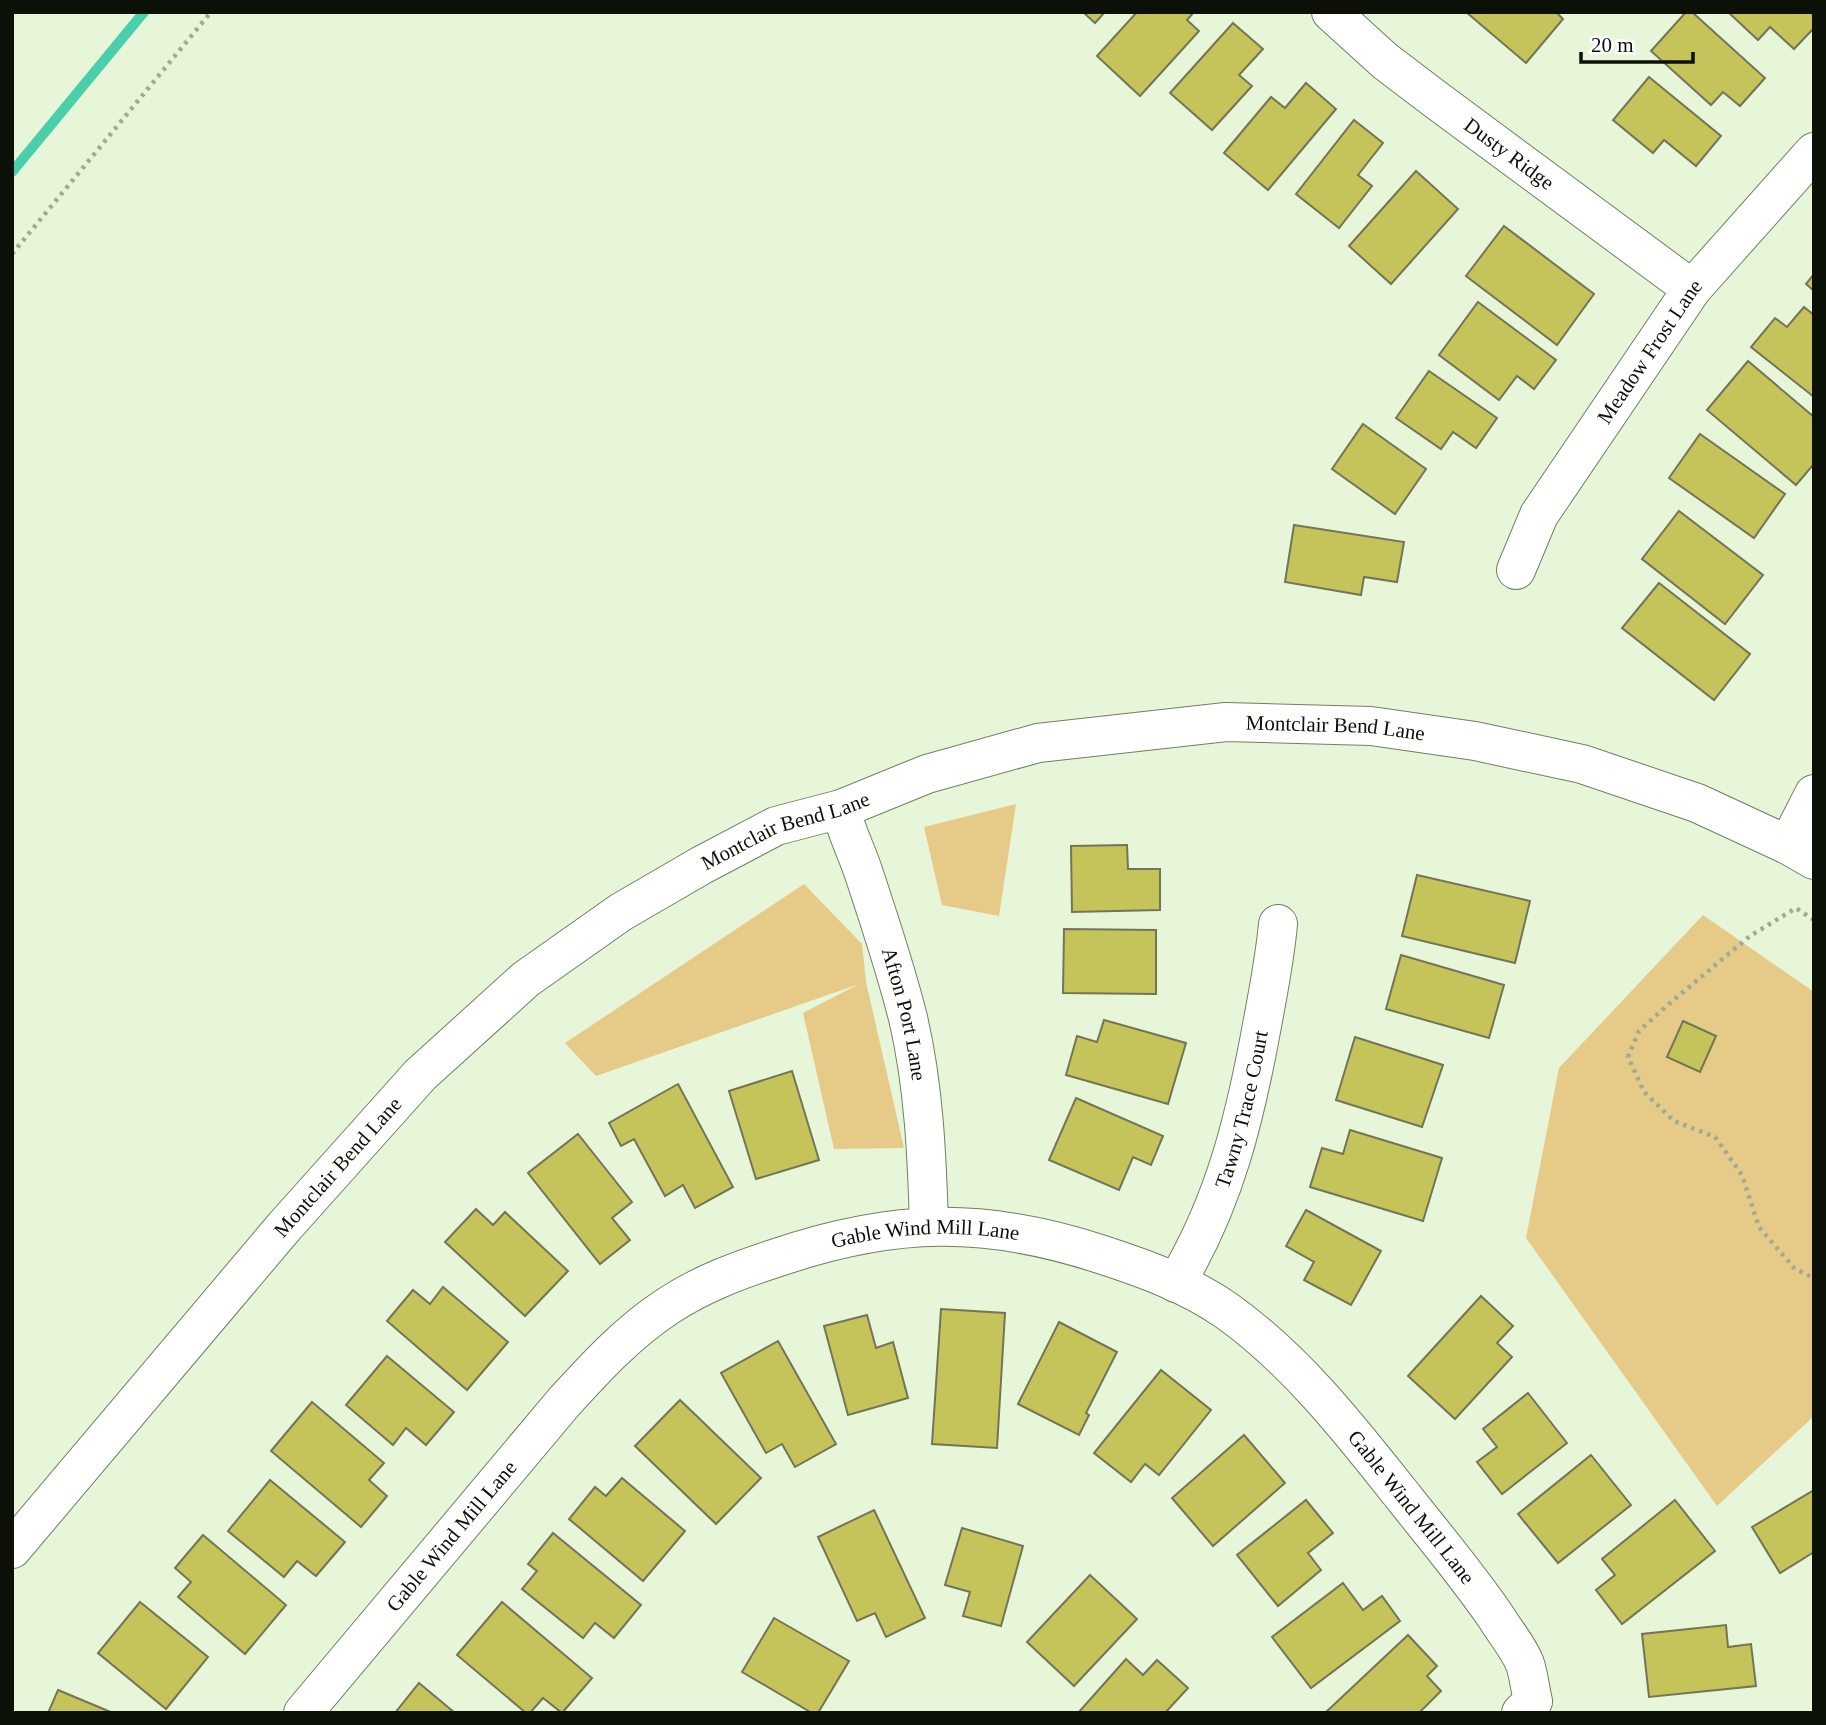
<svg xmlns="http://www.w3.org/2000/svg" width="1826" height="1725" font-family="Georgia,serif">
  <style>
    .green { fill: #e5ca88 }
    .lines { fill: none; stroke-linecap: round; stroke-linejoin: round }
    .stream { stroke: #4acfaa; stroke-width: 10 }
    .building { fill: #c5c45b; stroke: #747456; stroke-width: 2 }
    .minor-casing { stroke: #717f64; stroke-width: 40 }
    .path { stroke: #a0ab94; stroke-width: 4.5; stroke-dasharray: 3.5 5; stroke-linecap: butt }
    .minor { stroke: #fff; stroke-width: 38 }
    .labels { text-anchor: middle; stroke-width: 7; stroke-linejoin: round; paint-order: stroke }
    .street-label { font-size: 21px; fill: #0c1107; stroke: #fff }
  </style>
  <rect width="100%" height="100%" fill="#e7f6d8"/>
  <g class="green">
    <path d="M1016,804L999,916L942,905L924,827Z"/>
    <path d="M804,884L862,944L866,982L904,1148L834,1149L803,1013L859,984L596,1076L565,1043Z"/>
    <path d="M1703,915L1814,992V1416L1717,1506L1526,1238L1559,1068Z"/>
  </g>
  <g class="lines">
    <path class="stream" d="M12,172L144,12"/>
  </g>
  <g class="building">
    <path d="M1083,12H1105L1095,23Z"/>
    <path d="M1137,12H1194L1187,20L1199,31L1140,96L1097,56Z"/>
    <path d="M1466,12H1556L1563,19L1526,63Z"/>
    <path d="M1686,12H1692L1765,78L1740,106L1723,92L1711,105L1651,51Z"/>
    <path d="M1728,12H1810L1814,16V28L1794,49L1770,27L1758,40Z"/>
    <path d="M1233,23L1263,49L1239,75L1252,86L1212,130L1170,93Z"/>
    <path d="M1649,77L1721,136L1696,166L1664,140L1653,153L1613,120Z"/>
    <path d="M1306,83L1336,109L1268,190L1224,153L1271,97L1285,108Z"/>
    <path d="M1354,120L1383,143L1358,175L1372,186L1339,228L1296,194Z"/>
    <path d="M1416,171L1458,209L1391,284L1349,246Z"/>
    <path d="M1504,226L1594,294L1557,345L1466,276Z"/>
    <path d="M1814,274V291L1806,284Z"/>
    <path d="M1478,302L1556,360L1534,389L1517,376L1499,400L1439,355Z"/>
    <path d="M1804,307L1814,315V397L1751,347L1775,318L1787,327Z"/>
    <path d="M1748,361L1814,417V464L1796,485L1707,410Z"/>
    <path d="M1429,371L1497,418L1476,448L1453,432L1441,449L1396,418Z"/>
    <path d="M1363,424L1426,469L1395,514L1332,469Z"/>
    <path d="M1700,434L1785,494L1754,538L1669,478Z"/>
    <path d="M1679,511L1763,575L1725,624L1642,559Z"/>
    <path d="M1294,525L1404,542L1397,582L1364,577L1361,595L1285,582Z"/>
    <path d="M1659,583L1750,654L1714,700L1622,628Z"/>
    <path d="M1127,845L1128,869H1160V910L1072,912L1071,846Z"/>
    <path d="M1417,875L1530,901L1515,963L1402,936Z"/>
    <path d="M1064,929L1156,930V994L1063,993Z"/>
    <path d="M1401,955L1504,985L1489,1038L1386,1009Z"/>
    <path d="M1104,1020L1186,1043L1168,1104L1066,1075L1077,1036L1097,1042Z"/>
    <path d="M1683,1021L1716,1036L1700,1072L1667,1057Z"/>
    <path d="M1355,1037L1443,1065L1422,1127L1336,1100Z"/>
    <path d="M792,1071L819,1160L756,1179L729,1091Z"/>
    <path d="M678,1084L733,1187L695,1208L683,1185L665,1196L634,1139L621,1146L609,1123Z"/>
    <path d="M1076,1098L1163,1136L1151,1165L1133,1157L1119,1190L1049,1160Z"/>
    <path d="M1350,1130L1442,1158L1423,1221L1310,1187L1322,1148L1343,1154Z"/>
    <path d="M578,1134L632,1202L612,1218L630,1240L600,1264L528,1173Z"/>
    <path d="M476,1209L493,1225L505,1212L568,1271L525,1316L445,1242Z"/>
    <path d="M1306,1210L1381,1251L1351,1305L1304,1280L1314,1262L1286,1246Z"/>
    <path d="M443,1287L508,1342L467,1390L387,1321L413,1290L430,1304Z"/>
    <path d="M1481,1296L1513,1326L1497,1343L1512,1357L1455,1419L1408,1376Z"/>
    <path d="M941,1309L1005,1313L997,1448L932,1444Z"/>
    <path d="M867,1315L876,1348L893,1342L908,1398L848,1415L824,1326Z"/>
    <path d="M1059,1322L1117,1352L1086,1413L1089,1415L1079,1435L1018,1404Z"/>
    <path d="M778,1341L836,1444L795,1467L782,1444L766,1453L721,1373Z"/>
    <path d="M387,1356L454,1412L426,1445L406,1428L393,1445L346,1405Z"/>
    <path d="M1161,1370L1211,1410L1159,1475L1145,1464L1131,1482L1094,1453Z"/>
    <path d="M1528,1393L1567,1443L1502,1494L1477,1462L1497,1447L1483,1429Z"/>
    <path d="M680,1400L761,1478L716,1524L635,1446Z"/>
    <path d="M312,1402L384,1463L369,1480L387,1496L361,1527L271,1451Z"/>
    <path d="M1244,1435L1285,1483L1213,1546L1172,1498Z"/>
    <path d="M1591,1455L1631,1505L1558,1563L1518,1514Z"/>
    <path d="M622,1478L685,1531L643,1581L569,1519L595,1487L606,1496Z"/>
    <path d="M270,1480L345,1542L316,1576L297,1561L284,1577L228,1531Z"/>
    <path d="M1814,1490V1552L1780,1573L1752,1527Z"/>
    <path d="M1306,1500L1333,1533L1308,1553L1321,1570L1278,1606L1237,1555Z"/>
    <path d="M1675,1500L1715,1551L1622,1624L1596,1590L1615,1575L1602,1559Z"/>
    <path d="M874,1510L925,1618L886,1637L875,1613L857,1621L818,1537Z"/>
    <path d="M962,1528L1023,1546L1001,1626L963,1616L970,1592L945,1585Z"/>
    <path d="M553,1533L641,1605L614,1638L595,1623L583,1638L522,1589L537,1571L528,1564Z"/>
    <path d="M203,1535L286,1605L245,1654L178,1597L191,1582L175,1568Z"/>
    <path d="M1090,1575L1137,1619L1074,1686L1027,1642Z"/>
    <path d="M1343,1583L1363,1610L1382,1596L1400,1621L1311,1688L1272,1637Z"/>
    <path d="M140,1602L208,1657L166,1709L98,1653Z"/>
    <path d="M502,1602L592,1678L562,1713L543,1698L530,1713H526L457,1655Z"/>
    <path d="M774,1618L849,1661L818,1713H812L742,1672Z"/>
    <path d="M1726,1625L1728,1647L1751,1644L1756,1686L1649,1697L1642,1634Z"/>
    <path d="M1408,1635L1437,1666L1427,1676L1441,1691L1419,1713H1325Z"/>
    <path d="M1126,1659L1143,1675L1157,1660L1188,1688L1165,1713H1078Z"/>
    <path d="M419,1683L455,1713H395Z"/>
    <path d="M58,1690L113,1713H48Z"/>
  </g>
  <g class="lines">
    <g class="minor-casing">
      <g id="minor">
        <path id="s1" d="M1331,12L1385,61L1435,99L1692,289"/>
        <path id="s2" d="M1516,570L1539,515L1692,289L1814,152"/>
        <path id="s3" d="M841,809C846,832 857,852 864,874C880,922 896,970 908,1018C924,1086 927,1157 929,1227"/>
        <path d="M1788,845L1814,794"/>
        <path id="s4" d="M1176,1283C1226,1200 1246,1114 1263,1020C1269,988 1275,957 1278,924"/>
        <path id="s5" d="M12,1549L284,1227L420,1075L526,979L621,912L702,865L776,826L841,809L927,774L1038,743L1226,722L1371,726L1475,741L1582,764L1697,803L1788,845L1814,860"/>
        <path id="s6" d="M303,1713L564,1402C596,1367 628,1332 668,1306C701,1284 739,1270 776,1258C893,1218 985,1216 1103,1255C1146,1269 1190,1285 1227,1311C1297,1361 1352,1432 1405,1499C1436,1538 1468,1576 1496,1617C1505,1632 1519,1648 1525,1664C1529,1676 1530,1689 1533,1701L1521,1713"/>
      </g>
    </g>
    <g class="path">
      <path d="M12,254L211,12"/>
      <path d="M1814,920L1796,908L1750,936L1670,1003L1639,1031L1628,1057L1644,1092L1674,1121L1715,1137L1742,1175L1759,1227L1795,1269L1814,1278"/>
    </g>
    <use href="#minor" class="minor"/>
  </g>
  <g class="labels">
    <g class="street-label">
      <text dy="7" stroke="none"><textPath href="#s1" startOffset="228">Dusty Ridge</textPath></text>
      <text dy="7" stroke="none"><textPath href="#s2" startOffset="257">Meadow Frost Lane</textPath></text>
      <text dy="7" stroke="none"><textPath href="#s5" startOffset="1636">Montclair Bend Lane</textPath></text>
      <text dy="7" stroke="none"><textPath href="#s5" startOffset="1069">Montclair Bend Lane</textPath></text>
      <text dy="7" stroke="none"><textPath href="#s3" startOffset="215">Afton Port Lane</textPath></text>
      <text dy="7" stroke="none"><textPath href="#s4" startOffset="187">Tawny Trace Court</textPath></text>
      <text dy="7" stroke="none"><textPath href="#s5" startOffset="502">Montclair Bend Lane</textPath></text>
      <text dy="7" stroke="none"><textPath href="#s6" startOffset="819">Gable Wind Mill Lane</textPath></text>
      <text dy="7" stroke="none"><textPath href="#s6" startOffset="1407">Gable Wind Mill Lane</textPath></text>
      <text dy="7" stroke="none"><textPath href="#s6" startOffset="231">Gable Wind Mill Lane</textPath></text>
    </g>
  </g>
  <rect width="1826" height="1725" fill="none" stroke="#0c1107" stroke-width="28"/>
  <path d="M1581 52v10h112v-10" fill="none" stroke="#0c1107" stroke-width="3.5"/>
  <text x="1591" y="52" font-size="21" fill="#0c1107" stroke="#ffffff" stroke-width="5" paint-order="stroke">20 m</text>
</svg>
